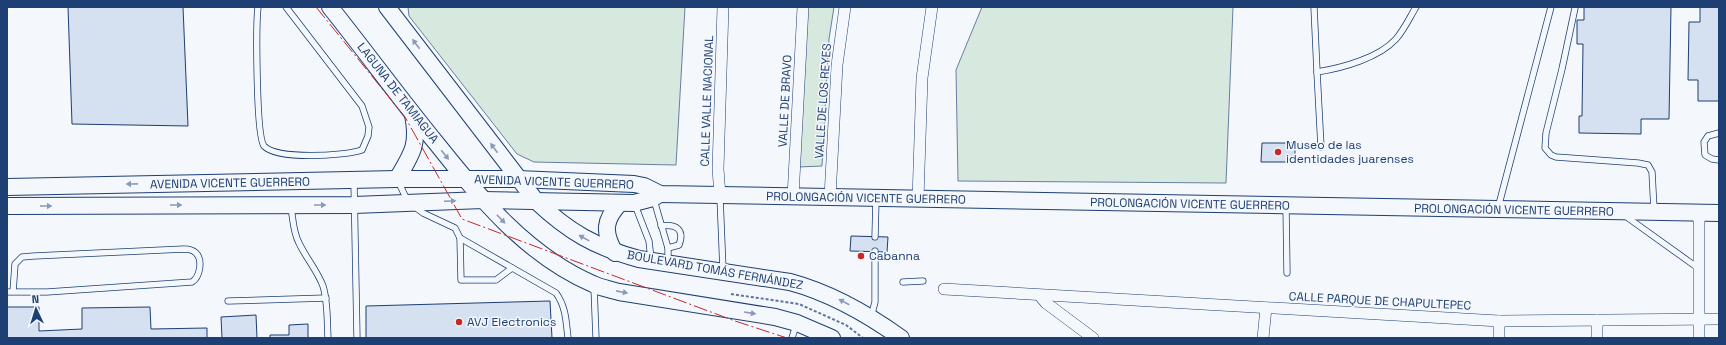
<svg xmlns="http://www.w3.org/2000/svg" width="1726" height="345" font-family="'Space Grotesk',sans-serif">
  <style>
    .green { fill: #d7e8df; stroke: #687fa3 }
    .building { fill: #d5e0f0; stroke: #1d3f73 }
    .lines { fill: none; stroke-linecap: round; stroke-linejoin: round }
    .service-casing { stroke: #1d3f73; stroke-width: 7 }
    .minor-casing { stroke: #1d3f73; stroke-width: 12 }
    .secondary-casing { stroke: #1d3f73; stroke-width: 18 }
    .path { stroke: #5e769c; stroke-width: 2; stroke-dasharray: 3 2; stroke-linecap: butt }
    .service { stroke: #f4f7fb; stroke-width: 5.5 }
    .minor { stroke: #f4f7fb; stroke-width: 11 }
    .secondary { stroke: #f4f7fb; stroke-width: 16 }
    .power { stroke: #c62828; stroke-width: 1; stroke-dasharray: 14 3 2 3; stroke-linecap: butt }
    .oneway { fill: #889bb7 }
    .poi-dot { fill: #c62828; stroke: #f4f7fb; stroke-width: 1.5 }
    .labels { text-anchor: middle; stroke-width: 3; stroke-linejoin: round; paint-order: stroke }
    .street-label { font-size: 12px; fill: #1d3f73; stroke: #f4f7fb }
    .poi-label { font-size: 12px; fill: #1d3f73; stroke: #f4f7fb; text-anchor: start }
  </style>
  <rect width="100%" height="100%" fill="#f4f7fb"/>
  <g class="green">
    <path d="M408,7H685L676,165L534,162L517,154L409,16Z"/>
    <path d="M806,7H834L829,39L822,166L798,167Z"/>
    <path d="M982,7H1233L1226,183L958,181L956,70Z"/>
  </g>
  <g class="building">
    <path d="M68,7H183L188,126L72,124Z"/>
    <path d="M1584,7H1671L1669,119H1641V134L1579,133V116H1582L1583,44H1577V20H1584Z"/>
    <path d="M1700,7H1719V101H1698V80H1688L1689,22H1700Z"/>
    <path d="M1262,143H1295V162H1261Z"/>
    <path d="M851,236L888,237L887,252L850,251Z"/>
    <path d="M550,301L552,338H366V306Z"/>
    <path d="M7,307H39V331L82,329V308L150,307L151,329L207,328V338H7Z"/>
    <path d="M256,315L257,338H222L221,317Z"/>
    <path d="M308,324V338H270V335H289V325Z"/>
  </g>
  <g class="lines">
    <g class="service-casing">
      <g id="service">
        <path d="M258,7C256,25 256,136 264,146C277,160 344,156 362,150L368,136L369,127L362,106L286,7"/>
        <path d="M1314,7L1317,72C1342,68 1379,58 1396,39C1404,30 1410,17 1416,7"/>
        <path d="M1575,8L1562,69L1546,133L1545,148L1551,155L1556,157L1638,163L1648,165L1652,172L1654,210"/>
        <path d="M1317,72L1321,147"/>
        <path d="M1719,133L1708,136L1704,142L1705,155L1712,159L1719,160"/>
        <path d="M398,181L408,202"/>
        <path d="M354,182L357,338"/>
        <path d="M720,197L723,270"/>
        <path d="M654,200L668,248V261"/>
        <path d="M635,205L649,241L651,259"/>
        <path d="M1286,206L1287,273"/>
        <path d="M291,207C293,219 293,232 299,243C306,258 317,270 323,286C328,302 327,321 328,338"/>
        <path d="M415,207L423,213L455,228L460,238L556,293C566,307 566,321 568,338"/>
        <path d="M1498,208L1551,7"/>
        <path d="M1624,215L1698,268"/>
        <path d="M661,226C676,224 685,229 679,245L668,248"/>
        <path d="M875,237L876,200"/>
        <path d="M460,238L461,280H496L512,268"/>
        <path d="M903,282L923,281"/>
        <path d="M594,287L596,338"/>
        <path d="M7,292C20,292 34,292 47,292L192,282C200,277 203,260 196,253C193,250 188,249 184,249L34,256L22,257L15,264L13,292"/>
        <path d="M228,301L326,298"/>
        <path d="M871,317L875,302V251"/>
        <path d="M792,338L796,325"/>
      </g>
    </g>
    <g class="minor-casing">
      <g id="minor">
        <path d="M720,195L718,169L723,7"/>
        <path d="M793,197L803,7"/>
        <path d="M830,197L837,65L845,7"/>
        <path d="M918,199L922,78L932,7"/>
        <path d="M944,289L1499,321L1719,319"/>
        <path d="M1040,296L1046,303L1093,338"/>
        <path d="M1263,338L1266,308"/>
        <path d="M1499,338V321"/>
        <path d="M1597,338V320"/>
        <path d="M1699,338V213"/>
      </g>
    </g>
    <g class="secondary-casing">
      <g id="secondary">
        <path d="M330,7C366,52 400,99 437,144C481,199 526,255 593,284C601,288 610,289 619,292L775,317L797,323L832,338"/>
        <path d="M387,7L536,201C569,232 595,247 639,259L790,282C831,293 866,313 901,338"/>
        <path d="M397,179C412,154 419,145 413,115"/>
        <path d="M7,187L397,179H518L634,184L644,186L660,194L1719,213"/>
        <path d="M7,206L354,205L483,200L634,203L653,198L660,194"/>
        <path d="M615,253C603,232 604,220 620,203"/>
      </g>
    </g>
    <path class="path" d="M731,294L799,304L846,325L863,338"/>
    <use href="#service" class="service"/>
    <use href="#minor" class="minor"/>
    <use href="#secondary" class="secondary"/>
    <path class="power" d="M316,7L405,117L462,219L735,321L787,338"/>
  </g>
  <defs><path id="oneway-solid" d="M-6-.8H1V-3.2L6.5 0L1 3.2V.8H-6Z"/></defs>
  <g class="oneway">
    <use href="#oneway-solid" transform="translate(416 44) rotate(-127)"/>
    <use href="#oneway-solid" transform="translate(494 148) rotate(-127)"/>
    <use href="#oneway-solid" transform="translate(445 155) rotate(51)"/>
    <use href="#oneway-solid" transform="translate(132 184) rotate(179)"/>
    <use href="#oneway-solid" transform="translate(450 201) rotate(-2)"/>
    <use href="#oneway-solid" transform="translate(176 205)"/>
    <use href="#oneway-solid" transform="translate(320 205)"/>
    <use href="#oneway-solid" transform="translate(46 206)"/>
    <use href="#oneway-solid" transform="translate(501 219) rotate(46)"/>
    <use href="#oneway-solid" transform="translate(584 238) rotate(-151)"/>
    <use href="#oneway-solid" transform="translate(622 292) rotate(11)"/>
    <use href="#oneway-solid" transform="translate(844 302) rotate(-152)"/>
    <use href="#oneway-solid" transform="translate(750 313) rotate(9)"/>
  </g>
  <g class="poi-dot">
    <circle cx="1278" cy="152" r="4"/>
    <circle cx="861" cy="256" r="4"/>
    <circle cx="459" cy="322" r="4"/>
  </g>
  <g class="labels">
    <g class="street-label">
      <text transform="translate(398 93) rotate(52)" y="4">LAGUNA DE TAMIAGUA</text>
      <text transform="translate(707 101) rotate(-88)" y="4">CALLE VALLE NACIONAL</text>
      <text transform="translate(785 101) rotate(-87)" y="4">VALLE DE BRAVO</text>
      <text transform="translate(823 101) rotate(-86)" y="4">VALLE DE LOS REYES</text>
      <text transform="translate(554 182) rotate(2)" y="4">AVENIDA VICENTE GUERRERO</text>
      <text transform="translate(230 183) rotate(-1)" y="4">AVENIDA VICENTE GUERRERO</text>
      <text transform="translate(866 198) rotate(1)" y="4">PROLONGACIÓN VICENTE GUERRERO</text>
      <text transform="translate(1190 204) rotate(1)" y="4">PROLONGACIÓN VICENTE GUERRERO</text>
      <text transform="translate(1514 210) rotate(1)" y="4">PROLONGACIÓN VICENTE GUERRERO</text>
      <text transform="translate(715 270) rotate(10)" y="4">BOULEVARD TOMÁS FERNÁNDEZ</text>
      <text transform="translate(1380 301) rotate(3)" y="4">CALLE PARQUE DE CHAPULTEPEC</text>
    </g>
    <g class="poi-label">
      <text x="1286" y="149">Museo de las<tspan x="1286" dy="14">identidades juarenses</tspan></text>
      <text x="869" y="260">Cabanna</text>
      <text x="467" y="326">AVJ Electronics</text>
    </g>
  </g>
  <rect width="1726" height="345" fill="none" stroke="#1d3f73" stroke-width="16"/>
  <g transform="translate(36 309) rotate(356)" stroke="#f4f7fb" stroke-width="3" paint-order="stroke">
  <path d="M0-3L7 15L0 10L-7 15Z" fill="#1d3f73"/>
  <text y="-6" font-size="11" font-weight="bold" text-anchor="middle" fill="#1d3f73">N</text>
  </g>
</svg>
